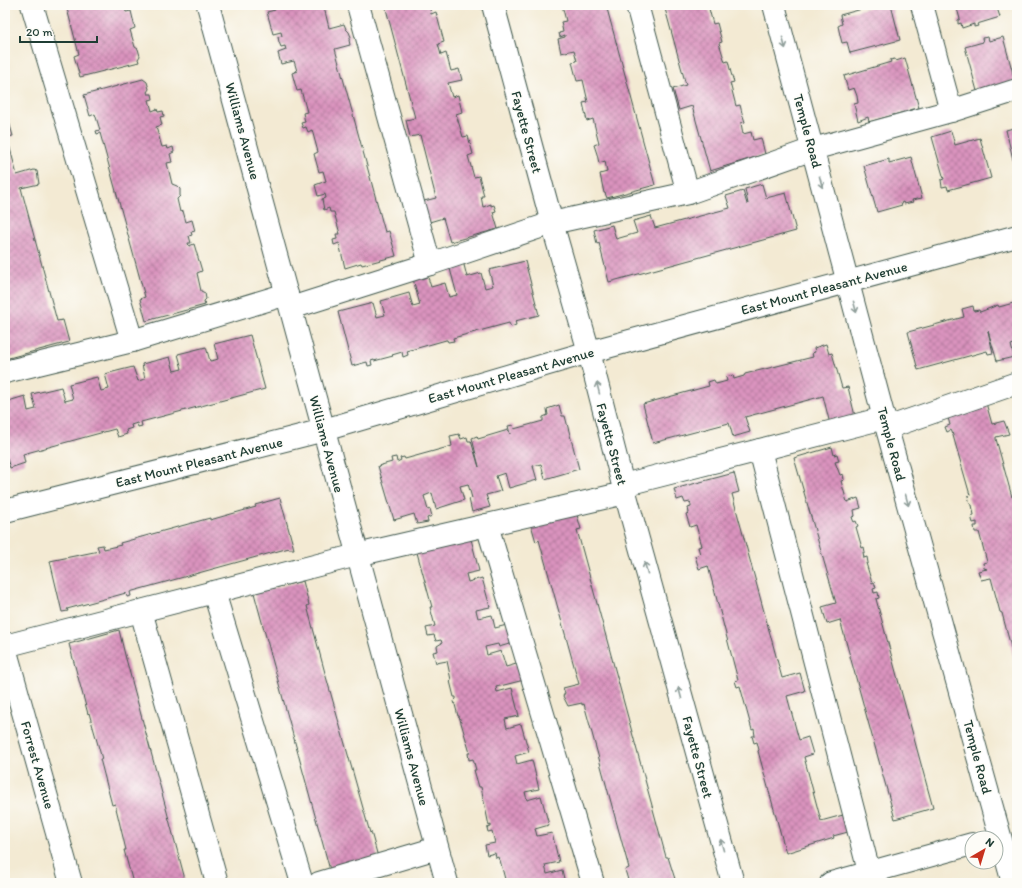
<svg xmlns="http://www.w3.org/2000/svg" width="1022" height="888" font-family="Itim,sans-serif">
  <style>
    .building { fill: url(#building-cross-hatch) }
    .lines { fill: none; stroke-linecap: round; stroke-linejoin: round }
    .minor-casing { stroke: #3f574c; stroke-width: 24 }
    .minor { stroke: #fff; stroke-width: 22 }
    .oneway { stroke: #8f9e9a }
    .labels { text-anchor: middle; stroke-width: 3; stroke-linejoin: round; paint-order: stroke }
    .street-label { font-size: 14px; fill: #1f3d34; stroke: #fdfcf7 }
  </style>
  <defs>
    <pattern id="building-cross-hatch" width="8" height="8" patternUnits="userSpaceOnUse"><rect width="8" height="8" fill="#da93be"/><path d="M0 0l8 8M0 8l8-8" fill="none" stroke="#b0799b"/></pattern>
  </defs>
  <rect width="100%" height="100%" fill="#fdfcf7"/>
  <filter id="ink" filterUnits="userSpaceOnUse"><feTurbulence type="fractalNoise" baseFrequency=".025" numOctaves="2"/><feDisplacementMap in="SourceGraphic" scale="8" xChannelSelector="R" yChannelSelector="G"/><feConvolveMatrix kernelMatrix="1 2 1 2 8 2 1 2 1" color-interpolation-filters="sRGB"/></filter>
  <filter id="wash" filterUnits="userSpaceOnUse"><feTurbulence type="fractalNoise" baseFrequency=".012" numOctaves="4" result="noise"/><feDisplacementMap in="SourceGraphic" scale="16" xChannelSelector="R" yChannelSelector="G"/><feGaussianBlur stdDeviation="0.9" result="paint"/><feColorMatrix in="noise" values="0 0 0 0 0 0 0 0 0 0 0 0 0 0 0 0 0 1.4 0 .05"/><feComposite in="paint" operator="in"/></filter>
  <g filter="url(#wash)">
    <rect width="100%" height="100%" fill="#f3ead3"/>
    <g id="blocks">
      <g class="building">
        <path d="M66,5H124L126,12L131,11L135,28L130,30L135,47L138,49L140,56L138,59L139,62L80,77L74,56L79,54Z"/>
        <path d="M273,5H331L324,7L329,28L344,24L346,29L349,32L351,37L349,40L350,45L335,49L385,232L389,231L396,256L362,265L361,263L345,268L339,243L334,245L333,240L337,239L336,234H340L334,212H330L329,208L324,210L322,199L326,198L325,194L318,196L315,185L326,181L323,171L319,172L314,154L318,152L312,130L308,132L306,127L303,128L301,123L305,122L303,113L307,112L301,90L297,91L292,73L297,71L294,61L281,64L278,53L286,50L285,46L281,47L279,42L278,37L282,36L281,32L273,34L267,12L275,10Z"/>
        <path d="M385,5H429L431,14L436,12L444,42L438,44L441,55L446,53L451,71L459,69L462,80L448,83L452,97L458,95L462,112L456,114L463,137L468,136L473,154L468,156L474,177L479,176L484,196H481L483,207L491,204V206L494,205L496,211L493,212L498,229L450,242L443,218L426,223L420,202L436,198L420,135L410,137L406,120L415,118Z"/>
        <path d="M562,5H606L655,185L607,198L605,193H604L600,174L607,172L605,161L599,163L597,154L594,145L599,143L593,119L587,121L583,103L588,102L583,80L577,81L572,62L577,61L574,50L561,53L558,39L565,37V35L560,37L559,33L563,32L561,22L566,21Z"/>
        <path d="M664,5H708L713,24L717,23L722,42L719,43L725,62L728,61L731,73L734,82L730,83L736,106L740,105L742,113L745,122L741,123L743,134L751,132L753,140L761,138L765,154L710,171L692,106L679,110L673,89L686,85Z"/>
        <path d="M877,5H891L900,40L850,53L847,42L842,43L840,35L838,26L842,24L840,15Z"/>
        <path d="M956,5H996L1000,17L977,24L978,26L974,27V24L962,28L961,23L958,24V20L960,19Z"/>
        <path d="M988,37L989,41L1003,37L1015,81L977,91L965,47L983,42L982,38Z"/>
        <path d="M905,58L919,108L909,110L910,112L904,114V112L869,122L868,117L858,121L854,104L858,103L857,96L854,88L848,90L844,76L891,62L890,60L895,59L896,61Z"/>
        <path d="M143,79L147,82L149,89L147,92L148,94H152L153,99L149,100L152,111L157,109L158,112L163,111L164,116L160,117L162,125L156,127L162,147L167,146L168,149L173,147L174,152L170,154L172,162L167,163L172,184L177,186L180,189V196L177,199L180,212L183,211L186,222L192,220L195,231L191,232L192,235L189,236L191,243H188L189,246L194,244L202,271L197,273L201,291L205,293L206,299L204,301L205,305L146,321L140,299L145,297L100,133L97,134L96,131L100,130L95,114L90,116L84,95Z"/>
        <path d="M5,115H7L13,136L7,137L17,175L34,170L37,171L39,184L21,188L57,321L63,320L69,342L5,359Z"/>
        <path d="M1017,127V171L1016,172L1006,130Z"/>
        <path d="M951,131L955,145L980,138L991,178L948,190L947,186L942,187L941,180L944,179L932,137Z"/>
        <path d="M911,157L922,198L912,200L913,202L904,204L903,202L901,203L902,205L877,212L864,166L889,159V163Z"/>
        <path d="M762,184L766,198L786,193L796,231L609,282L599,243L597,244L594,230L612,225L616,239L637,233L633,221L651,216L655,228L730,208L726,196L743,191L747,204H748L745,189Z"/>
        <path d="M463,261L467,277L481,273L485,288L493,286L489,270L525,261L539,315L515,321L516,325L511,327L509,323L453,338L454,341L448,342L447,340H446L407,351L408,355L403,357L402,352L392,355L393,356L374,361V360L371,361L372,365L368,366L367,362L352,366L338,312L373,303L377,317L385,315L381,301L409,293L413,307L420,305L412,275L426,271L431,287L445,283L449,297L457,295L449,265Z"/>
        <path d="M1017,302V343L1011,345L1014,357L997,361L988,331L993,353L988,354L987,351L918,370L908,332L964,317L962,309L973,306L974,311L979,310L980,312L998,305L999,307Z"/>
        <path d="M250,335L265,389L141,422L142,426L138,427L137,423L131,425L132,428L126,430L127,434L118,437L115,429L23,454L25,463L10,468L7,459H5V402L25,396L28,411L36,409L32,394L61,387L65,401L73,399L69,384L97,377L101,391L109,389L105,374L133,367L138,381L145,379L142,364L170,357L174,371L182,369L178,354L206,347L210,361L215,360L218,359L214,344Z"/>
        <path d="M826,344L829,354L832,353L842,388L848,387L855,416L830,424L823,396L745,417L750,432L733,437L729,423L653,443L643,404L709,386L708,382L714,380L716,384L727,381L726,377L733,375L734,379L744,376L745,374L813,357L812,353L815,352L814,348Z"/>
        <path d="M986,403L992,424L1004,421L1009,434L996,437V439L1012,497L1017,495V511H1016L1017,515V670L1002,613L1000,612L991,578L981,580L978,571L987,569L984,568L983,563L987,562L979,532H975L974,526H977V522L973,523L971,516L974,515L972,505L970,504L968,496L970,495L952,432L951,430L947,432L945,427L950,425L947,414Z"/>
        <path d="M559,405L562,416H565L579,469L545,479L541,464L533,466L537,480L509,488L505,473L496,476L501,491L486,495L490,507L472,512L469,499L472,498L468,484L460,486L464,500L436,509L432,493L429,494L424,496L428,510L430,509L432,516L427,518L428,522L417,524L414,514L394,520L378,466L392,462L391,458L396,457L397,462L401,460L400,458L404,457L405,459L452,446L450,436L459,434L461,439L467,437L468,441H471L479,467L472,438L477,436L478,439L508,430L510,434L508,426L513,425L514,429L543,421V417L548,415L547,409Z"/>
        <path d="M832,447L834,455L837,454L839,461L835,462L840,475L843,474L844,480L841,481L847,502L858,498L861,508L854,510L855,516L852,517L853,520L854,522L856,521L858,526L856,527L862,548L864,547L865,552H863L864,558L867,557L868,563H866L872,583L874,582L876,588L873,589L874,593L878,592L879,598L876,599L933,808L895,819L840,620L827,624L822,607L836,603L794,458Z"/>
        <path d="M734,473L739,492L732,494L782,678L800,673L805,691L787,696L799,740L808,737L813,754L804,757L821,821L843,815L848,832L833,836L834,838L786,853L758,751L759,750L757,742L754,743L752,736H755L754,729L752,730L740,686L737,687L735,681L738,680L708,566L699,569L695,556L700,554L698,547L702,546L696,525L690,527L686,514L689,513L688,508L691,507V505L690,502L685,503L683,498L677,500L674,489Z"/>
        <path d="M280,498L294,549H289V548L133,591L130,592L131,596L127,597L126,593L67,609L68,611L62,612L50,561L99,551L97,546L103,545L104,549L121,545L120,543L163,531L210,518V520L256,507L255,505Z"/>
        <path d="M575,508L581,529L577,530L666,857H668L675,879L661,883H629L625,870L629,868L584,704L582,705V703L568,706L563,696L565,693L563,688L579,684L539,540L536,542L530,521Z"/>
        <path d="M470,535L479,571L466,574L468,582L482,578L490,607L476,610L478,618L492,615L495,628L511,624L516,642L499,647L498,644L485,647L487,655L501,651L506,667L523,662L528,679L496,687L497,692L512,688L519,716L505,719L506,724L507,728L521,724L529,752L515,756L517,764L532,760L539,789L525,792L527,800L541,796L549,825L535,829L536,832L537,836L552,833L559,862L545,865L547,874L562,870L565,883H506L500,860H499L498,857L496,858L495,853L487,855L485,845L495,843L492,831L488,832L487,828L491,827V825L489,826L481,787H479L474,770H476L473,759L469,760L468,753H470L459,716H458L454,701L456,699V697H454L450,681L451,680L447,661L436,663L433,652L438,651L437,646L442,643L441,640L436,641L434,635L428,636L426,628L435,626L430,607H432L416,549Z"/>
        <path d="M303,581L309,605L307,606L325,673L370,833L371,832L378,857L330,870L254,593Z"/>
        <path d="M119,630L125,655L186,883H133L124,850H126L115,804L112,805L100,759H102L89,713L88,714L69,644Z"/>
      </g>
    </g>
  </g>
  <g filter="url(#ink)">
    <use href="#blocks" fill-opacity="0" stroke="#3f574c" stroke-width="1"/>
    <g class="lines">
      <g class="minor-casing">
        <g id="minor">
          <path d="M32,5L132,341"/>
          <path d="M208,5L447,883"/>
          <path d="M358,5L430,264L552,223L688,193"/>
          <path d="M493,5L552,223L589,352L623,485L733,883"/>
          <path d="M637,5L688,193L813,149L951,111"/>
          <path d="M774,5L884,418L1013,883"/>
          <path d="M922,5L951,111L1017,90"/>
          <path d="M291,308L430,264"/>
          <path d="M5,372L132,341L287,294"/>
          <path d="M887,428L1017,383"/>
          <path d="M760,450L872,883"/>
          <path d="M623,485L884,418"/>
          <path d="M5,511L324,430L589,352L1017,236"/>
          <path d="M487,525L593,883"/>
          <path d="M214,592L302,883"/>
          <path d="M141,611L217,883"/>
          <path d="M5,646L357,555L625,493"/>
          <path d="M5,648L71,883"/>
          <path d="M319,883L437,848"/>
          <path d="M831,883L972,844"/>
        </g>
      </g>
      <use href="#minor" class="minor"/>
    </g>
    <defs><path id="oneway-shaft" d="M-6 0H5M1.5-3L5.5 0L1.5 3" fill="none" stroke-width="1.6" stroke-linecap="round" stroke-linejoin="round"/></defs>
    <g class="oneway">
      <use href="#oneway-shaft" transform="translate(784 43) rotate(75)"/>
      <use href="#oneway-shaft" transform="translate(821 182) rotate(75)"/>
      <use href="#oneway-shaft" transform="translate(855 307) rotate(75)"/>
      <use href="#oneway-shaft" transform="translate(598 388) rotate(-104)"/>
      <use href="#oneway-shaft" transform="translate(907 500) rotate(75)"/>
      <use href="#oneway-shaft" transform="translate(646 568) rotate(-105)"/>
      <use href="#oneway-shaft" transform="translate(680 693) rotate(-105)"/>
      <use href="#oneway-shaft" transform="translate(722 845) rotate(-105)"/>
    </g>
  </g>
  <g class="labels">
    <g class="street-label">
      <text transform="translate(243 131) rotate(75)" y="5">Williams Avenue</text>
      <text transform="translate(808 131) rotate(75)" y="5">Temple Road</text>
      <text transform="translate(527 132) rotate(75)" y="5">Fayette Street</text>
      <text transform="translate(824 288) rotate(-15)" y="5">East Mount Pleasant Avenue</text>
      <text transform="translate(511 375) rotate(-16)" y="5">East Mount Pleasant Avenue</text>
      <text transform="translate(327 444) rotate(75)" y="5">Williams Avenue</text>
      <text transform="translate(612 444) rotate(75)" y="5">Fayette Street</text>
      <text transform="translate(892 444) rotate(75)" y="5">Temple Road</text>
      <text transform="translate(199 462) rotate(-14)" y="5">East Mount Pleasant Avenue</text>
      <text transform="translate(412 757) rotate(75)" y="5">Williams Avenue</text>
      <text transform="translate(698 757) rotate(75)" y="5">Fayette Street</text>
      <text transform="translate(978 757) rotate(75)" y="5">Temple Road</text>
      <text transform="translate(38 765) rotate(74)" y="5">Forrest Avenue</text>
    </g>
  </g>
  <rect width="1022" height="888" fill="none" stroke="#fdfcf7" stroke-width="20"/>
  <g transform="translate(984 850) rotate(38)"><circle r="19" fill="#fdfcf7" stroke="#a4b0a9"/>
  <path d="M0-3L7 15L0 10L-7 15Z" fill="#c8321e"/>
  <text y="-6" font-size="11" font-weight="bold" text-anchor="middle" fill="#1f3d34">N</text>
  </g>
  <path d="M20 36v6h77v-6" fill="none" stroke="#1f3d34" stroke-width="2"/>
  <text x="26" y="36" font-size="12" fill="#1f3d34" stroke="#fdfcf7" stroke-width="3" paint-order="stroke">20 m</text>
</svg>
